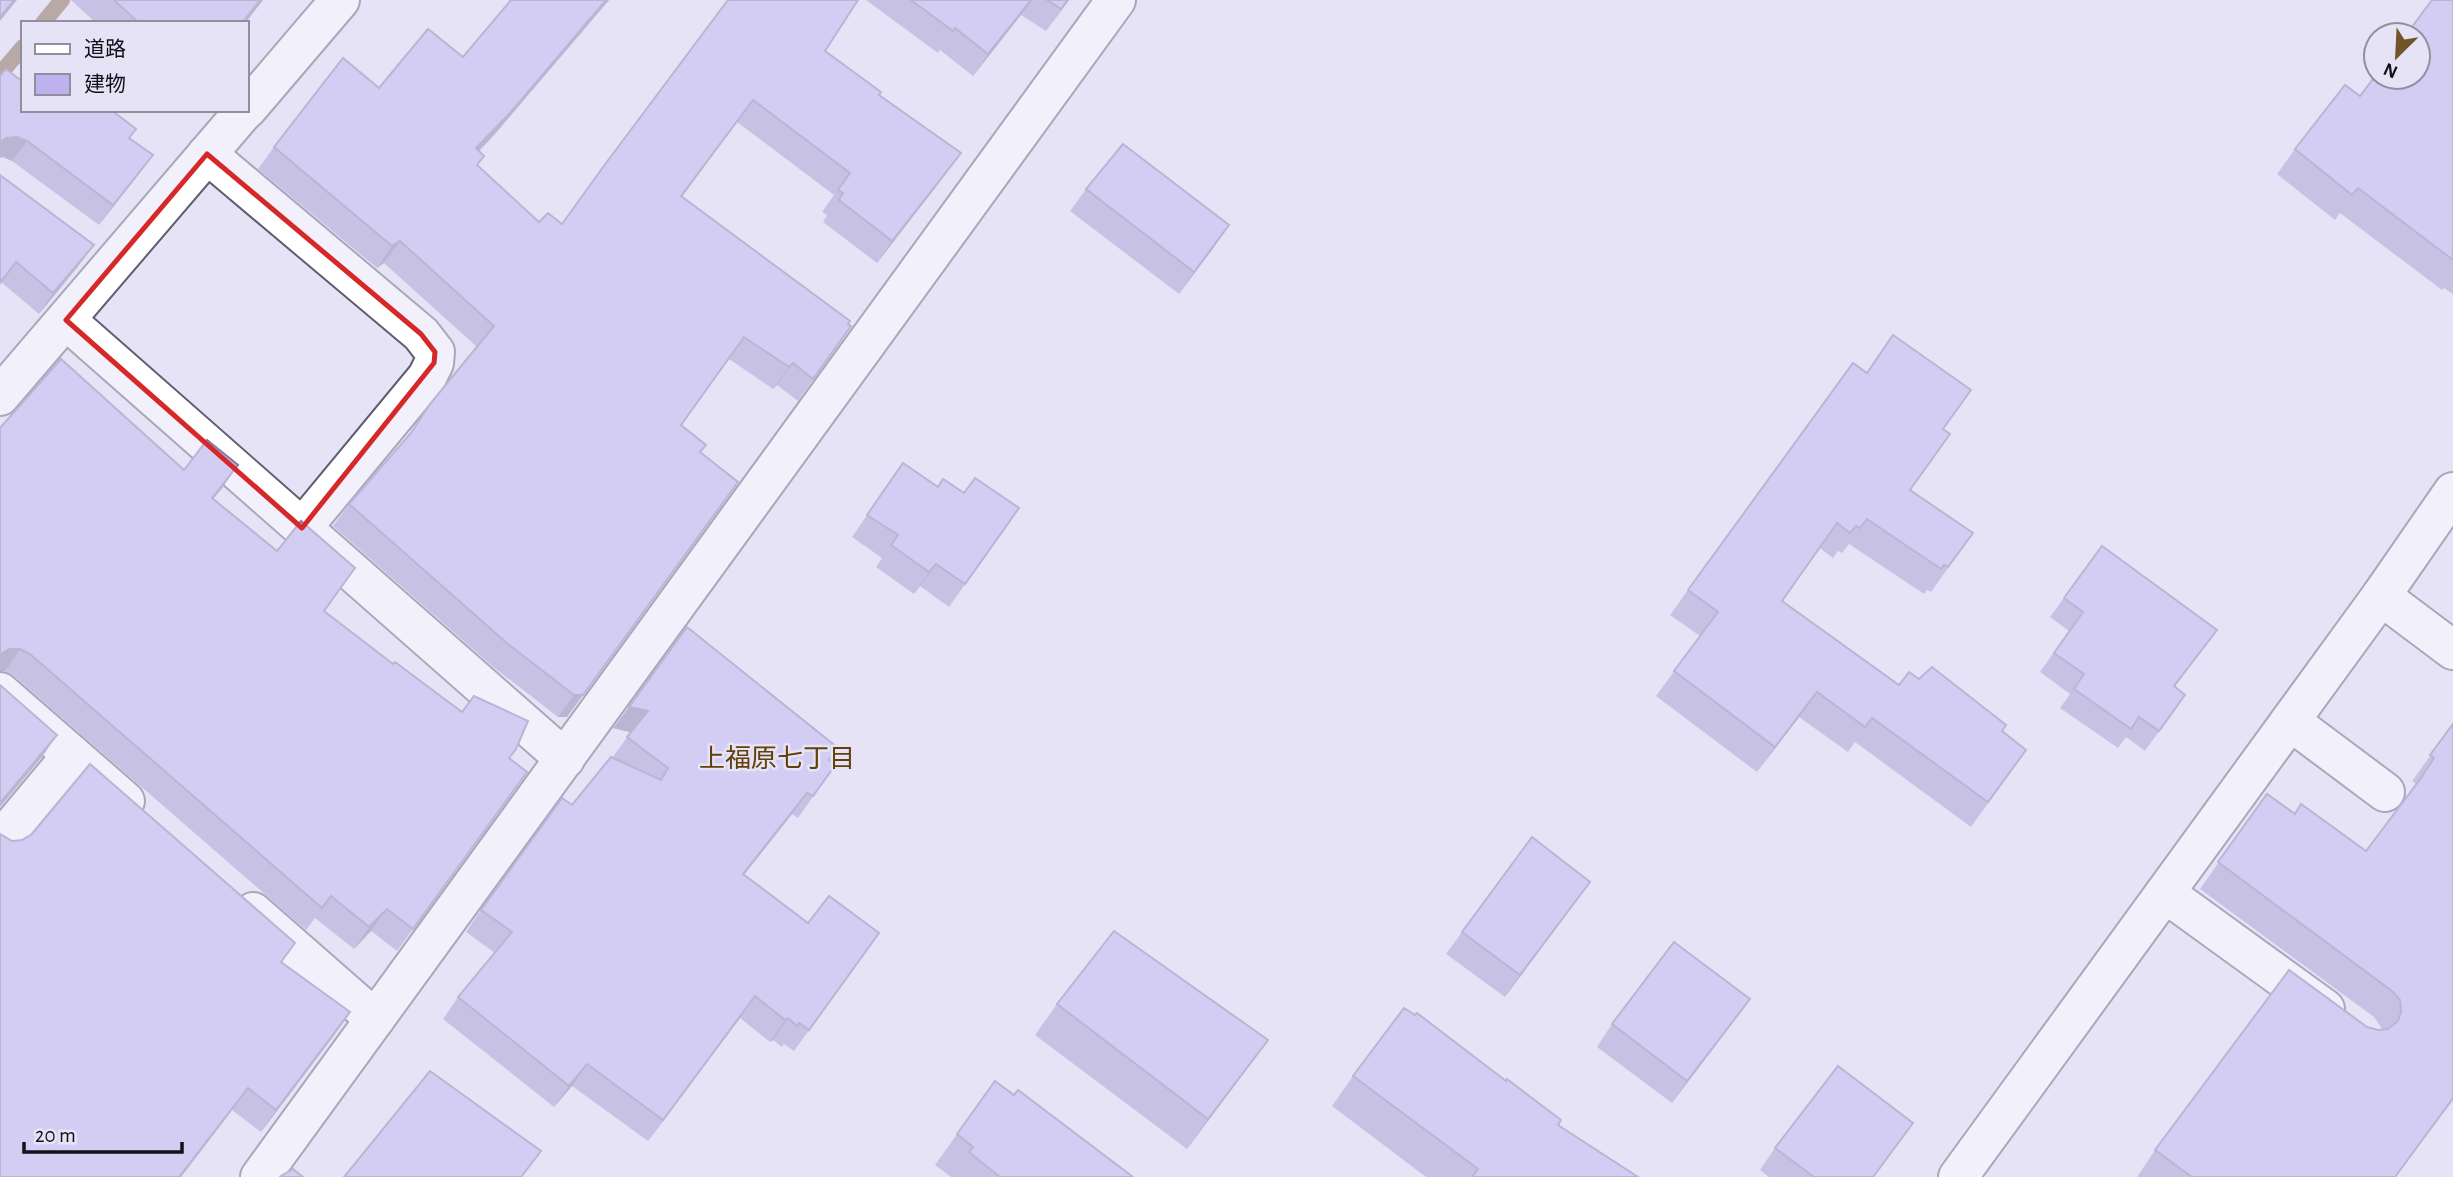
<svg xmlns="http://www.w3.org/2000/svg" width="2453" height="1177" font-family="'Alegreya Sans','Noto Sans JP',sans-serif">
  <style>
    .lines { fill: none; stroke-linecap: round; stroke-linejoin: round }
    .stream { stroke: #7e6341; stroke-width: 16 }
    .minor-casing { stroke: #605d6f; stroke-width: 42 }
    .minor { stroke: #fff; stroke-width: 38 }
    .wall { fill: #a399cc }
    .shaded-wall { fill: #847da6 }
    .building { fill: #bdb2ed; stroke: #847da6; stroke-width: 2 }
    .marked { fill: none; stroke: #d62828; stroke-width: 5; stroke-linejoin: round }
    .labels { text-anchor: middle; stroke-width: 5; stroke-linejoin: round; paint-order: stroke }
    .neighbourhood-label { font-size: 26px; fill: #614009; stroke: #e6e3f7 }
  </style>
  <rect width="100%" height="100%" fill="#e6e3f7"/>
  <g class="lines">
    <g class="stream">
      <path d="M43,23L62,0"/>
      <path d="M0,74L23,47"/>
    </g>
    <g class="minor-casing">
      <g id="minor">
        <path d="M247,109L340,0"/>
        <path d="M207,154L421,334L435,352L434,363L427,377L302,528"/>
        <path d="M66,320L565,759"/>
        <path d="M0,396L245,110"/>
        <path d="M2381,596L2453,650"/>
        <path d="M0,692L125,801"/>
        <path d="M2290,721L2385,792"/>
        <path d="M0,841L72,755"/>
        <path d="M2165,893L2325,1009"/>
        <path d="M253,912L375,1019"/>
        <path d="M260,1177L1116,0"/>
        <path d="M1958,1177L2381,596L2453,492"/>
      </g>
    </g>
    <use href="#minor" class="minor"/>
  </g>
  <g class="wall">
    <path d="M71,0H263L245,23H96Z"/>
    <path d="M511,0H609L494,135L479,151L478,165L539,222L562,224L825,51L879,95L961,153L945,175L877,263L823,222L827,215L822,212L834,195L737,122L682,197L851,326L798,401L777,385L773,389L729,359L681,426L701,452L567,717H558L492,666L333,526L349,504L409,435L477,347L384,263L377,268L258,169L274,147L379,88L463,57Z"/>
    <path d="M866,0H1069L1046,31L1021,15L973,76L940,50L938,53Z"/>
    <path d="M2453,0V294L2444,288L2442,290L2340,213L2335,220L2277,174L2295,149L2360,96Z"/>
    <path d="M23,110L138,175L99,225L12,161L3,157Z"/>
    <path d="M0,175L79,265L39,314L1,282Z"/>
    <path d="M1086,189L1214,247L1179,294L1070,211Z"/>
    <path d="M0,428L184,470L223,487L213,499L324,611L527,772L397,951L371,931L354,949L315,918L306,930L14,676L5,671H0Z"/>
    <path d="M1943,429L1950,434L1910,490L1973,533L1931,592L1927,590L1924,594L1849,544L1842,553L1838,551L1833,558L1820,548L1782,601L1899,685L1919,679L2002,731L2026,750L1971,827L1855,742L1848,752L1799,717L1757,772L1656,696L1700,636L1670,615L1688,590Z"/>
    <path d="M903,463L938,487L1019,508L949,607L920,586L914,594L876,567L882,558L852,537Z"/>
    <path d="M2064,598L2217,630L2174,687L2185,695L2145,751L2126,737L2118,748L2060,708L2070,694L2040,672L2069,631L2050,617Z"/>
    <path d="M2453,724L2396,1177H2137L2155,1150L2367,1027L2378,1030H2382L2381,1027L2374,1017L2200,889L2267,794L2295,814L2366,851L2411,792L2416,784L2412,781Z"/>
    <path d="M613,728L838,748L830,760L836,764L798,818L792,814L744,875L808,923L864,955L794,1051L784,1044L782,1047L773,1040L770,1042L740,1018L648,1141L572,1086L554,1107L443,1019L458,997L495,953L466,932L481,910L612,758L631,732Z"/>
    <path d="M1,835L12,841L295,943L281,963L335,1034L261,1132L232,1110L181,1177H0Z"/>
    <path d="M1590,882L1505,997L1446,954L1462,932Z"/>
    <path d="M1750,999L1672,1103L1597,1047L1612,1024Z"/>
    <path d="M1057,1004L1246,1070L1187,1149L1035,1035Z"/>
    <path d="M1353,1076L1558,1125L1638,1177H1426L1332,1106Z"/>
    <path d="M995,1081L1014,1095L1133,1177H951L935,1165Z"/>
    <path d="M1913,1123L1874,1177H1769L1760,1170L1775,1148Z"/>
  </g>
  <g class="shaded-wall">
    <path d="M14,0H17L0,21V17Z"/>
    <path d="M260,0H263L245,23H242Z"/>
    <path d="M606,0H609L494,135L461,170L476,148Z"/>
    <path d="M1031,0L1021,15L973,76L988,54Z"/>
    <path d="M1068,0H1069L1046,31Z"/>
    <path d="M753,100L737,122L666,218L681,196Z"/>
    <path d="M17,137L27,141L12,161L3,157L0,158V143L6,138Z"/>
    <path d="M961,153L945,175L877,263L892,241Z"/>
    <path d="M153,155L138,175L99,225L113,205Z"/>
    <path d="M1229,225L1214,247L1179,294L1194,272Z"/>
    <path d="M400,241L384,263L377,268L392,246Z"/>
    <path d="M94,245L79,265L39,314L53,293Z"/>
    <path d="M793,363L777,385L773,389L789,367Z"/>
    <path d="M238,465L223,487L196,520L212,498Z"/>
    <path d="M723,504L567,717H558L574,695Z"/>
    <path d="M936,564L920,586L914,594L929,572Z"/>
    <path d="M2217,630L2203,649L2160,706L2174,686Z"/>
    <path d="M9,649H20L5,671H0V655Z"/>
    <path d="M1817,692L1799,717L1757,772L1775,747Z"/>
    <path d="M629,707L648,711L633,733L613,728Z"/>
    <path d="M57,735L42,757L0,807V803Z"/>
    <path d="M807,793L792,814L728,895L743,874Z"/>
    <path d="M1590,882L1574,904L1505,997L1520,975Z"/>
    <path d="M387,909L371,931L354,949L369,927Z"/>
    <path d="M755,996L740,1018L648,1141L663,1120Z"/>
    <path d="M1750,999L1734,1021L1672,1103L1687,1081Z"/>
    <path d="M350,1012L335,1034L261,1132L276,1110Z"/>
    <path d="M788,1018L773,1040L770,1042L785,1020Z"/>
    <path d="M1268,1040L1246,1070L1187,1149L1208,1119Z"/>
    <path d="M587,1064L572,1086L554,1107L569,1086Z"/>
    <path d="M248,1088L232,1110L181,1177H179Z"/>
    <path d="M2453,1098V1100L2395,1177Z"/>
  </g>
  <g class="building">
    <path d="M0,0H14L0,17Z"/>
    <path d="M114,0H260L242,23H139Z"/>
    <path d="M511,0H606L510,113L476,148L484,156L477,165L539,222L548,213L562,224L606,163L728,0H858L825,51L881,92L879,95L961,153L892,241L839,200L843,193L838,190L850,173L753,100L681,196L850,321L848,324L851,326L813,379L793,363L789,367L744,337L681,425L706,445L700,452L738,482L583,695H574L508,644L349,504L411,433L430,404L494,326L400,241L392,246L274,147L343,58L379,88L428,29L463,57Z"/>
    <path d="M911,0H1031L988,54L955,28L953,31Z"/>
    <path d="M1047,0H1068L1061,9Z"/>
    <path d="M2432,0H2453V260L2358,188L2352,195L2295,149L2345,85L2360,96L2376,75V77H2418V35H2406Z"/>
    <path d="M6,69L23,82V110H111L136,129L129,138L153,155L113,205L27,141L17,137L6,138L0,143V76Z"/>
    <path d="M1123,144L1229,225L1194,272L1086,189Z"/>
    <path d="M0,175L94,245L53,293L16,262L0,283Z"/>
    <path d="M1893,335L1971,390L1943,429L1950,434L1910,490L1973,533L1948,567L1944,565L1941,569L1867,519L1860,528L1856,526L1850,533L1837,523L1782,601L1899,685L1909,672L1919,679L1932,667L2006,725L2002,731L2026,750L1988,802L1872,718L1865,727L1817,692L1775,747L1674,671L1718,612L1688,590L1853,363L1867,373Z"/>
    <path d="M61,359L184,470L207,440L238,465L212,498L277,551L301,521L355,568L324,611L393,664L395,662L462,712L474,696L528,721L516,749L509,758L527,772L413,929L387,909L369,927L331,896L322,908L30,654L20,649H9L0,655V428Z"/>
    <path d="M903,463L938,487L943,479L964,493L975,478L1019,508L965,584L936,564L929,572L891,545L898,535L867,515Z"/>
    <path d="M2102,546L2217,630L2174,686L2185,695L2159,731L2139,717L2131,729L2074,689L2084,674L2054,653L2083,612L2064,598Z"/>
    <path d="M687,627L838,748L829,760L836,764L813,796L807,793L743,874L808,923L829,896L879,933L809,1030L799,1023L797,1026L788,1018L785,1020L755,996L663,1120L587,1064L569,1086L458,997L512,932L481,910L562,798L572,805L611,757L661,780L668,768L627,737L648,711L629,707Z"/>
    <path d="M0,685L57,735L0,803Z"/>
    <path d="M2453,724V1098L2395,1177H2192L2155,1150L2289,970L2367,1027L2378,1030L2388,1029L2398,1021L2401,1012L2400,1000L2392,991L2218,862L2267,794L2295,814L2301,804L2366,851L2421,778L2434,758L2430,755Z"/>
    <path d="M90,764L295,943L281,962L350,1012L276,1110L248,1088L179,1177H0V834L12,841L22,840L32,834Z"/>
    <path d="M1532,837L1590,882L1520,975L1462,932Z"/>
    <path d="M1114,931L1268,1040L1208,1119L1057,1004Z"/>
    <path d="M1674,942L1750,999L1687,1081L1612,1024Z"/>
    <path d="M1404,1008L1415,1015L1417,1013L1506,1081L1507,1079L1561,1120L1558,1125L1638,1177H1472L1478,1169L1353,1076Z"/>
    <path d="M1838,1066L1913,1123L1873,1177H1814L1775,1148Z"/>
    <path d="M430,1071L541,1151L521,1177H344Z"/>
    <path d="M995,1081L1014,1095L1018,1090L1133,1177H1000L969,1152L973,1147L957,1134Z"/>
    <path d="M293,1169L303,1177H280L281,1176Z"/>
  </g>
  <path d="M0 0H2453V1177H0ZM207,154L421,334L435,352L434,363L302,528L66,320Z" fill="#e6e3f7" fill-opacity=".55" fill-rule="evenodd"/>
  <path class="marked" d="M207,154L421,334L435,352L434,363L302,528L66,320Z"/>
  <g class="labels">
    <g class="neighbourhood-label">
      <text x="777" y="767">上福原七丁目</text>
    </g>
  </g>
  <rect x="21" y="21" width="228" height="91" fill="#e6e3f7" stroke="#918f9e" stroke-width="2"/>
  <rect x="35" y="44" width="35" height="10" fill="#ffffff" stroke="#918f9e" stroke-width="2"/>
  <text x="84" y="56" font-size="21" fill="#121118">道路</text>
  <rect x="35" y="74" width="35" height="21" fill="#bdb2ed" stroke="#918f9e" stroke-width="2"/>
  <text x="84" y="91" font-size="21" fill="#121118">建物</text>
  <g transform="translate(2397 56) rotate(204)"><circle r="33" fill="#e6e3f7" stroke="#918f9e" stroke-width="2"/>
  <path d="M0-5L12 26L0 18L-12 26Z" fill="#725429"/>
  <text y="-10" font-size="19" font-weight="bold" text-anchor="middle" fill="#121118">N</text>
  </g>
  <path d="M24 1142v10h158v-10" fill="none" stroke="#121118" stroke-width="3.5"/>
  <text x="35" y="1142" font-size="21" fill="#121118" stroke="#e6e3f7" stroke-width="5" paint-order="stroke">20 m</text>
</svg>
